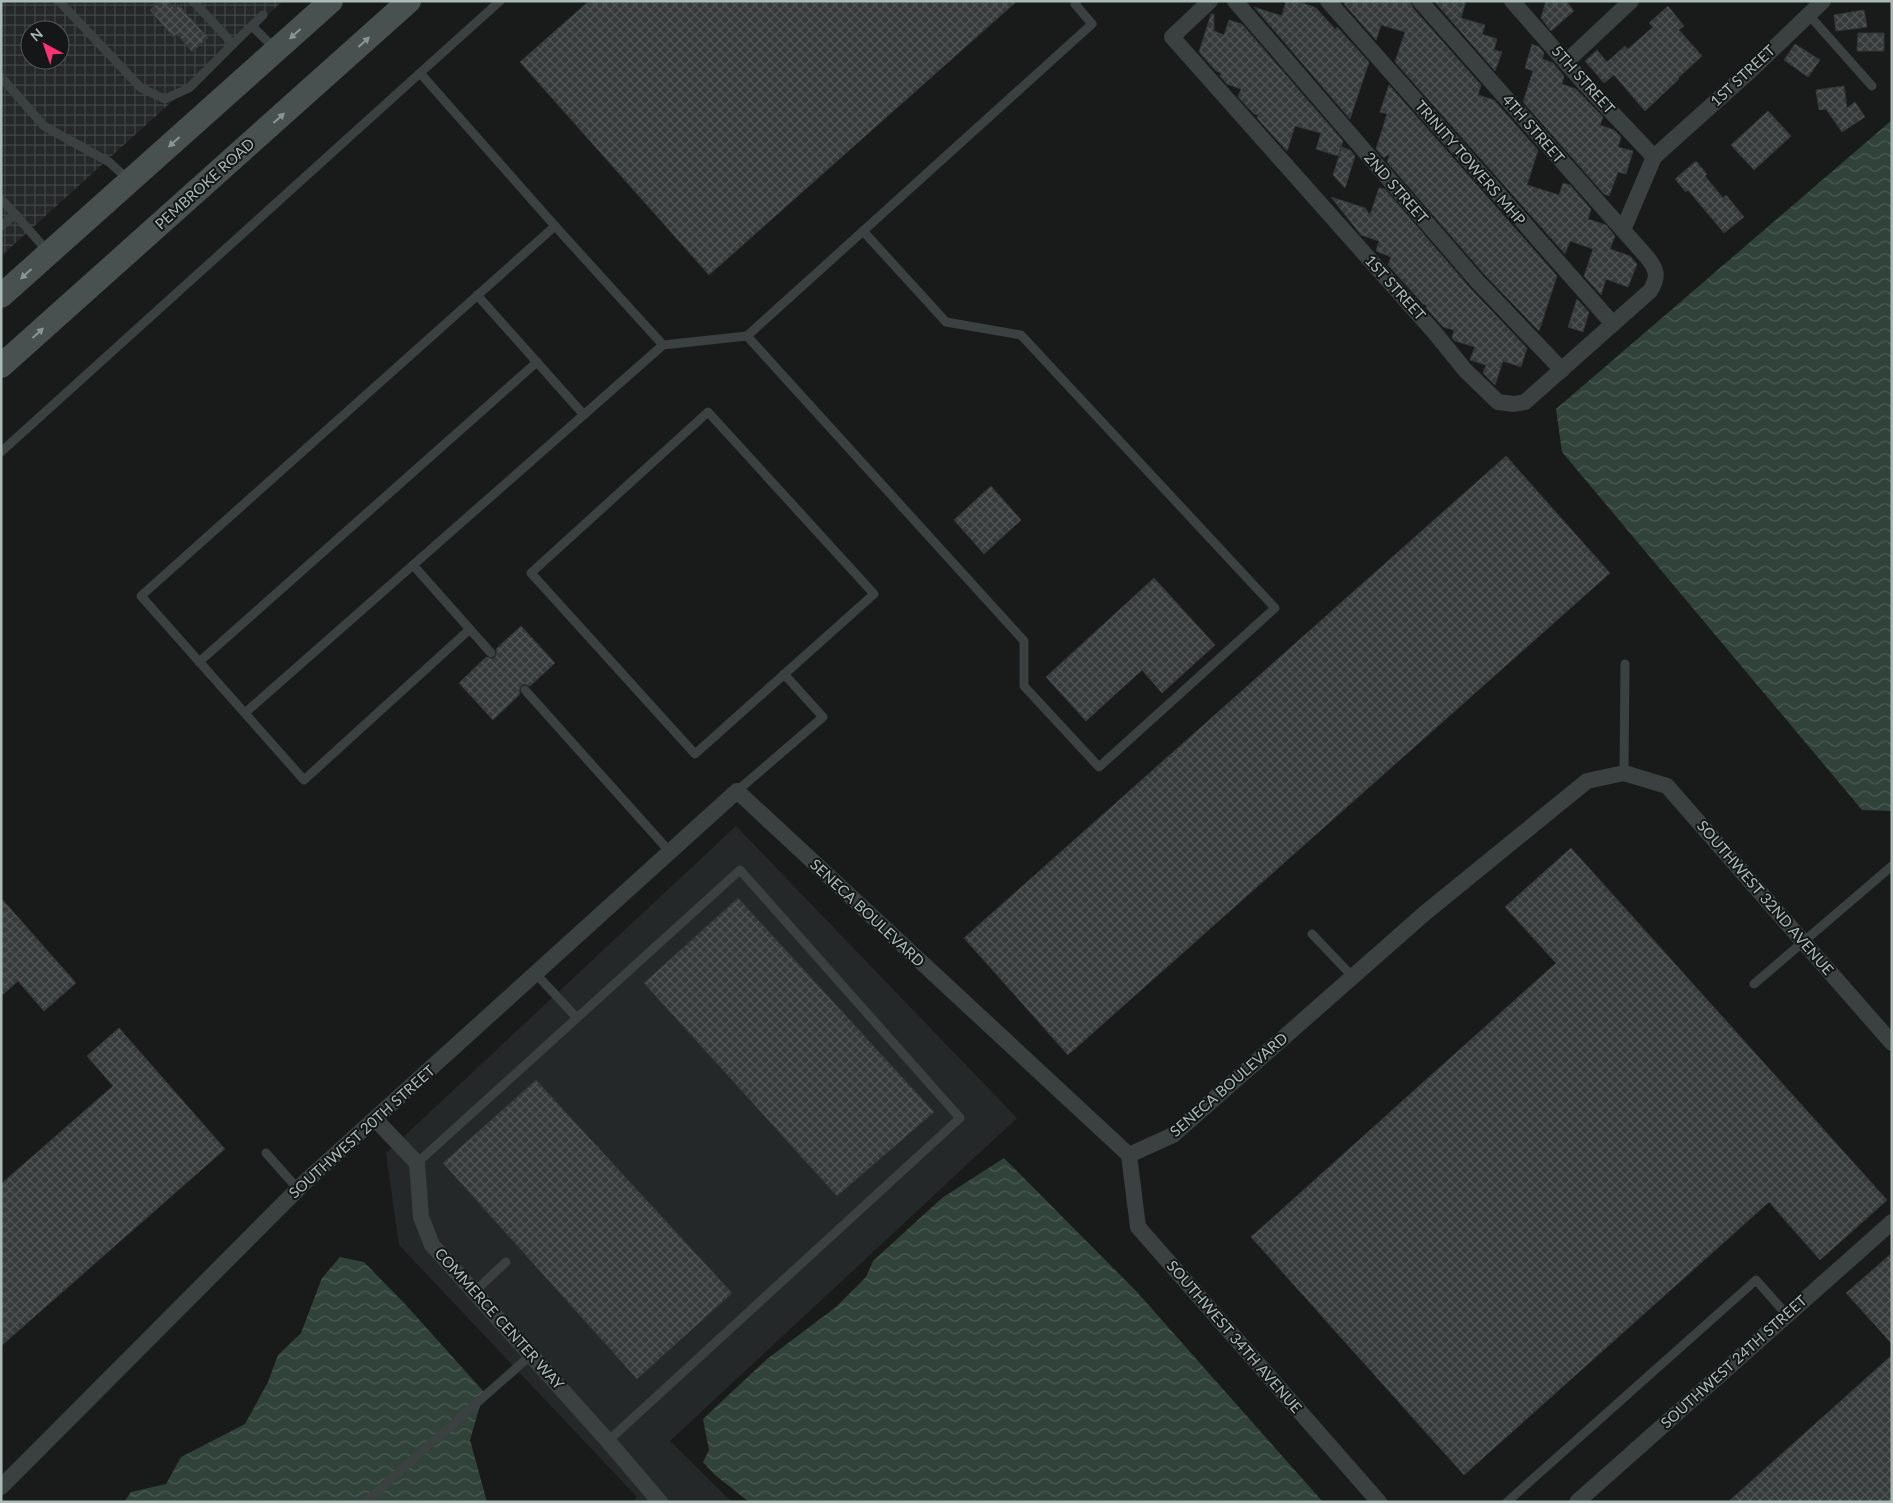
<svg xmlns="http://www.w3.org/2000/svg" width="1893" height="1503" font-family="Lato,sans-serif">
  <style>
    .built { fill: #252829 }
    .industrial { fill: url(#industrial-grid); fill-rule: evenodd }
    .water { fill: url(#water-waves) }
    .building { fill: url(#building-cross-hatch); stroke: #333738 }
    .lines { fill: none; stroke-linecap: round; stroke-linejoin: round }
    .lane { stroke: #3a4140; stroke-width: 9 }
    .street { stroke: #3a4140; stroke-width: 16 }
    .secondary { stroke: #48514f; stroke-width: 24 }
    .oneway { fill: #889793 }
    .labels { text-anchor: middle; stroke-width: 4; stroke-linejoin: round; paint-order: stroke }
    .street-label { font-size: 15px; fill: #abbcb7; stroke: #141617 }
  </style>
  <defs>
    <pattern id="industrial-grid" width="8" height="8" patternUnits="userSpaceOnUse" patternTransform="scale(1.25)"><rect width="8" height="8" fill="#252829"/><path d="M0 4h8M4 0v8" fill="none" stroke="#424546"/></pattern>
    <pattern id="water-waves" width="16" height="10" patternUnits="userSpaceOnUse" patternTransform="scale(1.25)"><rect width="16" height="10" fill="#304239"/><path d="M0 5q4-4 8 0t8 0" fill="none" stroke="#4b5b53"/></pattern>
    <pattern id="building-cross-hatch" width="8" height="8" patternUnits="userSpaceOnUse" patternTransform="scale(1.25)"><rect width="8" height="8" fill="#363a3b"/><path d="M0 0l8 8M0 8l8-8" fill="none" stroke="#505555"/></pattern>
  </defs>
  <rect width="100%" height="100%" fill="#191b1b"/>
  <path class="built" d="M736,826L1017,1118L670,1441L732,1502H632L637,1497L399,1245L386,1153Z"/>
  <path class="industrial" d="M1,1H283L1,256ZM30,30H60V60H30Z"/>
  <g class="water">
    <path d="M1892,120V811L1862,810L1562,452L1556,409Z"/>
    <path d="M1004,1158L1137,1292L1323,1502H749L715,1475L703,1462L709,1450L703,1419L767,1359L836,1307L866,1277L873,1261L942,1198Z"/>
    <path d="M340,1257L364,1262L405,1304L484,1392L470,1440L487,1502H124L131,1492L166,1484L181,1457L245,1424L268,1382L278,1355L301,1333L322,1278Z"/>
  </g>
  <g class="building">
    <path d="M160,1H168L175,9L179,5L208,38L192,52L177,34L173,37L150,10Z"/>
    <path d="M589,1H1017L709,275L520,62Z"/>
    <path d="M1286,1H1298L1316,8L1336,30L1337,27L1369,62L1350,119L1254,7L1282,16Z"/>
    <path d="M1345,1H1410L1413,8L1481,85L1478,95L1494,100L1538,150L1527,185L1559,195L1563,183L1570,185L1591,209L1588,219L1606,225L1615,236L1610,249L1630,256L1637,264L1628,287L1606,279L1601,295L1584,276L1593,249L1570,241L1565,254L1395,62L1405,32L1381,25L1376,40L1344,4Z"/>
    <path d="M1434,1H1466L1461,18L1485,25L1482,34L1497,39L1494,50L1502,52L1495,71Z"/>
    <path d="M1546,1H1566L1574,11L1551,31L1541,18Z"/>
    <path d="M1668,6L1684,26L1679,30L1702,56L1678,78L1679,79L1645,111L1614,75L1604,83L1585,61L1597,50L1607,62L1625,46L1628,49L1653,27L1649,23Z"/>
    <path d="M1864,10L1867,27L1836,31L1834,15Z"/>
    <path d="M1211,14H1214V31L1224,35L1229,20L1242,24L1343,141L1338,156L1316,149L1321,133L1295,126L1287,151L1257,118L1258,115L1254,114L1238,97L1241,89L1227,84L1220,76L1221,73L1216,71L1199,52Z"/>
    <path d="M1858,33H1884V51H1857Z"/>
    <path d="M1532,44L1539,47L1544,53L1542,59L1553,63L1564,76L1562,84L1576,89L1603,117L1600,125L1614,130L1621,137L1618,147L1633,151L1626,174L1618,172L1609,196L1604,194L1523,102L1533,71L1525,68Z"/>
    <path d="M1795,44L1820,60L1808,77L1784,60Z"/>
    <path d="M1389,85L1557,276L1539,331L1484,274L1387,162L1390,153L1384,158L1376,149L1387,114L1380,112Z"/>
    <path d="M1844,86L1847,108L1855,102L1865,117L1842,132L1826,109L1819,110L1816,90Z"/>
    <path d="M1768,111L1791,136L1754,170L1731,145Z"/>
    <path d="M1342,147L1350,150L1355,156L1345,188L1333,175Z"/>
    <path d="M1696,161L1707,174L1705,176L1723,198L1726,195L1744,217L1724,233L1688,190L1686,192L1675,179Z"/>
    <path d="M1379,188L1385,189L1470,288L1527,348L1521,367L1503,361L1495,385L1483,373L1486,365L1470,360L1475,347L1455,341L1452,338L1454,330L1443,327L1426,308L1427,306L1423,304L1388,265L1391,257L1376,251L1379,241L1361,235L1331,197L1365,208L1370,215Z"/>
    <path d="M1577,299L1589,312L1583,332L1568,327Z"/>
    <path d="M1506,456L1610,573L1068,1055L964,938Z"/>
    <path d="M991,486L1021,520L984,554L954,520Z"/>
    <path d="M1154,578L1215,645L1162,693L1142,670L1086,721L1046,677Z"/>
    <path d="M521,626L555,663L530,686L524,684L521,686L519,691L520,694L493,720L459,683L486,657L492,659L495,657L497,652L496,649Z"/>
    <path d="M1571,848L1887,1200L1820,1260L1769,1202L1464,1475L1251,1237L1556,963L1505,907Z"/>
    <path d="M1,898L76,983L44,1011L18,981L1,996Z"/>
    <path d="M738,898L934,1112L837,1196L644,983Z"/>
    <path d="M119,1028L225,1149L1,1346V1184L113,1086L87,1056Z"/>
    <path d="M536,1080L732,1293L637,1379L443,1163Z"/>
    <path d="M1892,1253V1344L1846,1293Z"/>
    <path d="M1892,1355V1502H1728Z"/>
  </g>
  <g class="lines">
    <g class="lane">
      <path d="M59,1L141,88L165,99L189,88L233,44"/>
      <path d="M193,1L233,44L263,15"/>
      <path d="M500,1L420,73L555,226L663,345"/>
      <path d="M1809,15L1872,86"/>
      <path d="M252,26L275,49"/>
      <path d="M1,77L44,126L109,162L130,181"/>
      <path d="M1,199L15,214L1,226"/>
      <path d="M15,214L49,253"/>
      <path d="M477,295L584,415"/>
      <path d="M747,336L1024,641V686L1099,767L1275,608L1021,335L946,322L863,231"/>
      <path d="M708,412L874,594L695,754L531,573Z"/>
      <path d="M1,452L420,73"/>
      <path d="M413,565L491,653"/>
      <path d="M470,629L304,780L141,596L555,226"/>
      <path d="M199,662L537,362"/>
      <path d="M525,690L670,852"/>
      <path d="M245,713L663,345L747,336L1092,24L1075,4L1077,1"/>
      <path d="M1624,773L1625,664"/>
      <path d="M737,791L823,717L784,674"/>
      <path d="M1312,934L1352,976"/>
      <path d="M536,974L577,1018"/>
      <path d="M1754,984L1892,866"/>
      <path d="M266,1153L298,1189"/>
      <path d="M417,1163L740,870L960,1118L608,1441"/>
      <path d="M474,1292L506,1262"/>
      <path d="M365,1502L531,1355"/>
      <path d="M1507,1502L1756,1280L1787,1315"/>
    </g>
    <g class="street">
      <path d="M1210,1L1172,37L1435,333L1465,370L1498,402L1514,404L1525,402L1650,291C1660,276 1656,268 1646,256L1420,1"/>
      <path d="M1235,1L1477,281L1562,370"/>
      <path d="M1328,1L1613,324"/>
      <path d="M1512,1L1584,83L1654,157"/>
      <path d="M1566,62L1631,1"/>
      <path d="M1623,230L1654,157L1751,70L1823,1"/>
      <path d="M375,1119L417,1163L421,1217L432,1245L608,1441L660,1502"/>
      <path d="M1129,1155L1138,1227L1379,1502"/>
      <path d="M1,1487L305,1182L737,791L1129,1155L1173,1135L1425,913L1587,781L1624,773L1667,786L1892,1043"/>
      <path d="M1577,1502L1892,1222"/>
    </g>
    <g class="secondary">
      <path d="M1,296L331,1"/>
      <path d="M1,366L409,1"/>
    </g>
  </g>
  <defs><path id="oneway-solid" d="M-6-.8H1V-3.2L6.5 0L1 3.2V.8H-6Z" transform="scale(1.25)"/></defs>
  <g class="oneway">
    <use href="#oneway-solid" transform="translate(295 34) rotate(138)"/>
    <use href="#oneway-solid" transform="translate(364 42) rotate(-42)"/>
    <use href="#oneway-solid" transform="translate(279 118) rotate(-42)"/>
    <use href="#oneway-solid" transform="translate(174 142) rotate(138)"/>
    <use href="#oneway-solid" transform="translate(26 274) rotate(138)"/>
    <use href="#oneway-solid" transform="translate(38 333) rotate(-42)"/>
  </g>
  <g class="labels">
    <g class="street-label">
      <text transform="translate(1743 76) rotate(-43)" y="5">1ST STREET</text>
      <text transform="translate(1583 80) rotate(48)" y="5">5TH STREET</text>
      <text transform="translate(1533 129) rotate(49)" y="5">4TH STREET</text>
      <text transform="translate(1470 163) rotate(49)" y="5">TRINITY TOWERS MHP</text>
      <text transform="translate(205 184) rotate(-42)" y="5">PEMBROKE ROAD</text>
      <text transform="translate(1396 188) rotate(49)" y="5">2ND STREET</text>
      <text transform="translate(1395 288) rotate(48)" y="5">1ST STREET</text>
      <text transform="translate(1765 898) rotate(49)" y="5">SOUTHWEST 32ND AVENUE</text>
      <text transform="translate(867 913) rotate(43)" y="5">SENECA BOULEVARD</text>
      <text transform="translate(1229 1085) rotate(-41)" y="5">SENECA BOULEVARD</text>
      <text transform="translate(362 1132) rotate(-42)" y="5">SOUTHWEST 20TH STREET</text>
      <text transform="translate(499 1319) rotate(48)" y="5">COMMERCE CENTER WAY</text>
      <text transform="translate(1234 1337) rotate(49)" y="5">SOUTHWEST 34TH AVENUE</text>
      <text transform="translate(1734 1362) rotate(-42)" y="5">SOUTHWEST 24TH STREET</text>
    </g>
  </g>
  <rect width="1893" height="1503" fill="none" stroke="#abbcb7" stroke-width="5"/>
  <g transform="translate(45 45) rotate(320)"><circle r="24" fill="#141617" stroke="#505857"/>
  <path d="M0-4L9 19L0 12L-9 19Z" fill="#fa3272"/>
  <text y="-8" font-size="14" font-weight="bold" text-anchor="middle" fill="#abbcb7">N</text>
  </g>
</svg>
